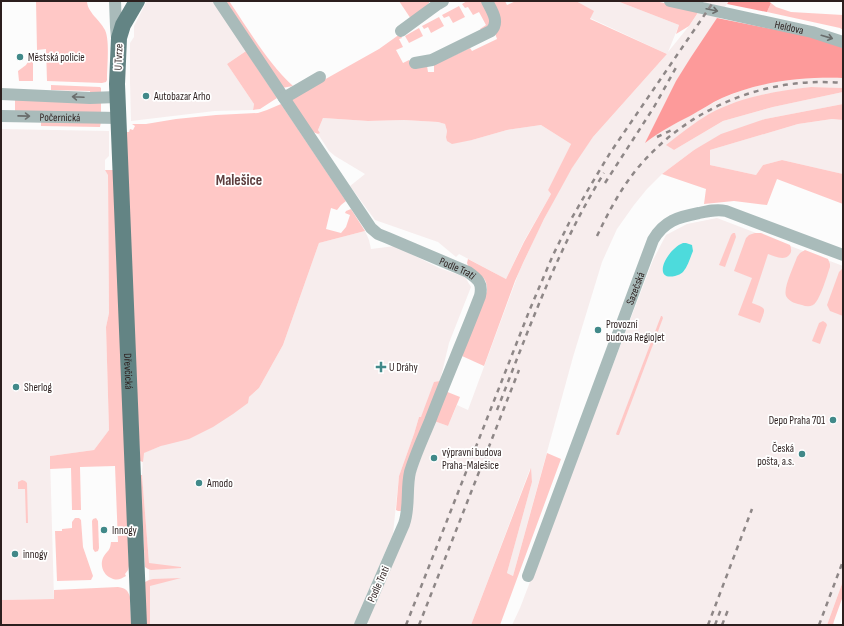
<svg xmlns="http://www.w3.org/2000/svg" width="844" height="626" font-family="'Sofia Sans Condensed',sans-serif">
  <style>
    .built { fill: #f7eded }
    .green { fill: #ffc8c6 }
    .forest { fill: #fd9a9a }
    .water { fill: #4ddbdc }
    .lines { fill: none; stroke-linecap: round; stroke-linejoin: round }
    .minor { stroke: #a9bbba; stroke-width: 12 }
    .major { stroke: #638484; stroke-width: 16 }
    .rail { stroke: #8e8787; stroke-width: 2.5; stroke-dasharray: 5 5; stroke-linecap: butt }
    .oneway { stroke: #6a6d6c }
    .poi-dot { fill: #418989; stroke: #fff; stroke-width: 1.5 }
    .labels { text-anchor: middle; stroke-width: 3.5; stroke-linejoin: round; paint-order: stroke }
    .street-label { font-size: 11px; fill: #2c1f1e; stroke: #fff }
    .poi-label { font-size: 11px; fill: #2c1f1e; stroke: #fff; text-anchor: start }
    .district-label { font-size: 15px; font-weight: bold; fill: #5e3f3f; stroke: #fff }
  </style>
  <rect width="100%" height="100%" fill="#fcfcfc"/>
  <g class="built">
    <path d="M147,1H214L247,50L227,64L254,104L253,110L215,111L131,121L130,82V43L134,37V26Z"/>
    <path d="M576,1H617L679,25L668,52L689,26L706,1H729L691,57L646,142L656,134L722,98L743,90L764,84L781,81L801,78H843V88L811,87L765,94L748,99L667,145L674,150L723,121L773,107L843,92V104L765,119L694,150L662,174L647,189L634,205L617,229L602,262L573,357L513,576L507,573L532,482L530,469L471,625H372L366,622L412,483L434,421L448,426L457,405L468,410L519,272L538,231L561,186L577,159L593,137L667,54L590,18L593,11Z"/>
    <path d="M323,118L368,121L404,120L438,122L445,124L447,131L446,137L472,140L507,130L541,125L571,144L548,190L551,194L524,241L506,279L459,254L456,257L438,242L375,220L350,186L365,174L335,156L329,151L318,134L320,133L318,130Z"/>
    <path d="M832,119L843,120V174L782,160L763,165L756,175L710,165V150L798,124Z"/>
    <path d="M1,129L109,131V156L105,160V170L108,174L109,313L106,327L109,430L94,450L50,456L54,599L1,600Z"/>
    <path d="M717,218L843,266V581L827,625H512L520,608L653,260L666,235L687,224Z"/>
    <path d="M365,231L369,240L371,249L395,246L439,268L465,277L471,287L449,343L440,381L421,418L419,417L414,434L399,476L393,534L366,596L354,625H150L149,563L142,475L143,453L161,446L249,397L259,388L283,345L319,243Z"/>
  </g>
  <g class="green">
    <path d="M36,1H87C87,12 100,20 105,30C110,41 107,67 107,80L106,82L102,83L47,81L46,49L37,50Z"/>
    <path d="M223,1H229C249,30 267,62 293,86L282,88Z"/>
    <path d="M399,1H429V3L411,19Z"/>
    <path d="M467,1H482L489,16V27L481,30L480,29L486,25L479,12L473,15L468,7L465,8L462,4Z"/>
    <path d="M491,1H505L507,5L516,1H576L594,11L590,19L667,54L593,137L572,168L544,219L523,263L515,281L484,366L462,356L487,291C488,270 471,277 467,263L468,259L506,279L524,242L551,194L548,190L571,144L541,125L507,130L472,140L452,144L447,141L446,137L447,131L445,124L438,122L404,120L368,121L323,118L318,130L320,133L318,134L313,132L290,99L379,49L400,34L402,38L399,39L403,47L396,50L403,63L409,60L412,66H427L428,72H434V65L470,48L472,51L497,39L495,33Z"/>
    <path d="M617,1H655L699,11L689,26L676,34L679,25Z"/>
    <path d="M771,3L776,7L791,12L843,15V30L840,28L767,12Z"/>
    <path d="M459,6L465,17L453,23L449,16L444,18L442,15Z"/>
    <path d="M439,17L444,26L431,33L428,27L424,29L422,26Z"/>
    <path d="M419,28L423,36L409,43L405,36Z"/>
    <path d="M246,51L277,98L260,109L253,110L254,104L227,64Z"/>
    <path d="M31,57H33V81H19L18,71L26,65Z"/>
    <path d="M51,85L100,87L101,88V93L90,94V91L51,90Z"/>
    <path d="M811,87L843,88V92L773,107L723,121L674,150L666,145C680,134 694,123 709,114C741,97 775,91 811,87Z"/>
    <path d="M15,99L101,101V113L15,111Z"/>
    <path d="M281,104L346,201L341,205L337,210L331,208L326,229L341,233L346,227L350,215L345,213L346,211L351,209L365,231L319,243L283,345L259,388L249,397L248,403L233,414L213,427L189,439L161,446L144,453L143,462L140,461L125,132H129L130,129L133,130L135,126L132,124H146L176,119L216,115L258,113L267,110Z"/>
    <path d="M843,104V120L832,119L798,124L710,150V165L756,175L763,165L782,160L843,174V204L777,179L767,205L734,201L704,204L706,189L662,174L694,150L721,134L765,119Z"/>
    <path d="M41,121L101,122L100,127H99L41,126Z"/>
    <path d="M105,170H114L129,566L128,570L125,574L126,576C121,579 117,581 111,578C103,575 99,564 104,556C108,550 110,551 111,542H118L115,466L80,467L81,510H72L71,468L50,469V456L94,450L109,430L106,327L109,313L108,175Z"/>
    <path d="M733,233H735L736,237L725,267L719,265L731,235Z"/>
    <path d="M755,233H761L790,245C791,248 792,251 790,254C784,262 775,256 768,254L752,303C767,309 766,307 760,323L738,315L752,278L734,271L746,238L749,235Z"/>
    <path d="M805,250L828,259L830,264V267C827,276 821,296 816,302C813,307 807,307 802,305C797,304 789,302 786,296C783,288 794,266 797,257L800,253Z"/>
    <path d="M843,268V316L830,311L827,305L839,272Z"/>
    <path d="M661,316H662L663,318L619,435H617L616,434Z"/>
    <path d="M823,321L826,323L827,325L820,344L812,341L819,323Z"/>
    <path d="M440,381L402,511H398L396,510L399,476L414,434L419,417H421L434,382Z"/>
    <path d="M445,391L460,397L448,426L434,421Z"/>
    <path d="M547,453L561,459L500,625H471L531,468L532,482L507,573L513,576Z"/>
    <path d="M140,475H142L149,563L181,567V568L151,570L148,569L145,567Z"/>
    <path d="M22,480L25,481L27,483L28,523H26L25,489H18V482Z"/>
    <path d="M75,518H79L81,520L83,547L93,576L91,580L57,581L55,531H62V529L72,528V522Z"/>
    <path d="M96,518L98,521L99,548L98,551L95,552L93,549L92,521L93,519Z"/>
    <path d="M181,578L150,586V625H144L145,582L149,580L153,579Z"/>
    <path d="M843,581V596L834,621L833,625H827Z"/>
    <path d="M118,587C125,588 128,590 130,597L131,625H1V600L54,599V590Z"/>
  </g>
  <g class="forest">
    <path d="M729,1H768L771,3L767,12L727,4Z"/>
    <path d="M717,18L812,37L841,47L843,48V78C802,77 761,81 722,98C711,103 701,110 690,116C674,124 659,132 645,143L676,81L691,57Z"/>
  </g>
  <path class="water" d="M683,243H686L692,245L693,251C690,258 688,266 683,272C681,274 678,275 675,276C651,281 667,249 683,243Z"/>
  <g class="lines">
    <g class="minor">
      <path d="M115,1L116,27L117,38"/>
      <path id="s1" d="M219,1L371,228L378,234L388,238L468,272C478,279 483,283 480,296C464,338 446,379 430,421C423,438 415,455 410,472C406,489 410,507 404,524L360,625"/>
      <path id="s2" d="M670,1L812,32L843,42"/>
      <path d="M401,31L438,4L443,1"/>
      <path d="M415,63L432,60L491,31C500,22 492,11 487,1"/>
      <path d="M1,94L90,98L117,97"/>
      <path d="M284,98L320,77"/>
      <path id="s3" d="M1,116L119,118"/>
      <path id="s4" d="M528,576L653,240C664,221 678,217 699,213C708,211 717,209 726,211L843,255"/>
    </g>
    <path class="major" id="s5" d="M137,1L123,25L119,38L117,84L139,625"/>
    <g class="rail">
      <path d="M657,137L674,129"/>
      <path d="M605,183L654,107L678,64"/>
      <path d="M597,236C608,213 620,190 636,170C686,109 764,76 843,83"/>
      <path d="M497,410C529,329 558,247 604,173"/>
      <path d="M406,625L530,309L553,255L569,223L589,188L610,153L714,1"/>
      <path d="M419,625L519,370"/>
      <path d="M708,625L752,509"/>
      <path d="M715,625L721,609"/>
      <path d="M722,625L728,610"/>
      <path d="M819,625L843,561"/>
    </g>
  </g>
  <defs><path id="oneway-shaft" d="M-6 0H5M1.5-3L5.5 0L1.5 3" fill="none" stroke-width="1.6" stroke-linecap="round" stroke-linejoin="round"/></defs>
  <g class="oneway">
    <use href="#oneway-shaft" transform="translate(712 10) rotate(12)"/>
    <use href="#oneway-shaft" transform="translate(827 37) rotate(16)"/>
    <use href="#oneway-shaft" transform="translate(78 97) rotate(-177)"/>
    <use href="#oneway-shaft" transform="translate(24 116) rotate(1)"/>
  </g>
  <g class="poi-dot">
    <circle cx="20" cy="57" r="4"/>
    <circle cx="146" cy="96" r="4"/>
    <circle cx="598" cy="330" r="4"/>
    <path d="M379 361h4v4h4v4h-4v4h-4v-4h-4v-4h4z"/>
    <circle cx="16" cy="387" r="4"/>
    <circle cx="833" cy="420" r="4"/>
    <circle cx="802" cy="454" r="4"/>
    <circle cx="434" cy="458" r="4"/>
    <circle cx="199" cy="483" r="4"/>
    <circle cx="104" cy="530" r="4"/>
    <circle cx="15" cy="554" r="4"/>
  </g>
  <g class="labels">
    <g class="street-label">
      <text dy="4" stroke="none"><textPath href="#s2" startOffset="122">Heldova</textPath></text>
      <text transform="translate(118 57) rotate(-88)" y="4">U Tvrze</text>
      <text dy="4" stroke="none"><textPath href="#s3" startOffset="59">Počernická</textPath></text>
      <text dy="4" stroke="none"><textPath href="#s1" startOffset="369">Podle Trati</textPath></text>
      <text dy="4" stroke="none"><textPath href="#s4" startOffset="307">Sazečská</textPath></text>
      <text dy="4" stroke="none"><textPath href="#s5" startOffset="375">Dřevčická</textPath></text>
      <text transform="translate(378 584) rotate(-66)" y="4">Podle Trati</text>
    </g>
    <g class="poi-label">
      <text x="28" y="61">Městská policie</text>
      <text x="154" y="100">Autobazar Arho</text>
      <text x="606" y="328">Provozní<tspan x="606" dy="13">budova RegioJet</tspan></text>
      <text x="389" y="371">U Dráhy</text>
      <text x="24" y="391">Sherlog</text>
      <text x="825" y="424" text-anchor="end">Depo Praha 701</text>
      <text x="794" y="452" text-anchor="end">Česká<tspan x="794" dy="13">pošta, a.s.</tspan></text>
      <text x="442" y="456">výpravní budova<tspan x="442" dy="13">Praha-Malešice</tspan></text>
      <text x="207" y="487">Amodo</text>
      <text x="112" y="534">Innogy</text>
      <text x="23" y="558">innogy</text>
    </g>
    <g class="district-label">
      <text x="239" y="185">Malešice</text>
    </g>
  </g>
  <rect width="844" height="626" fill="none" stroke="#2c1f1e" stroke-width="4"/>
</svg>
